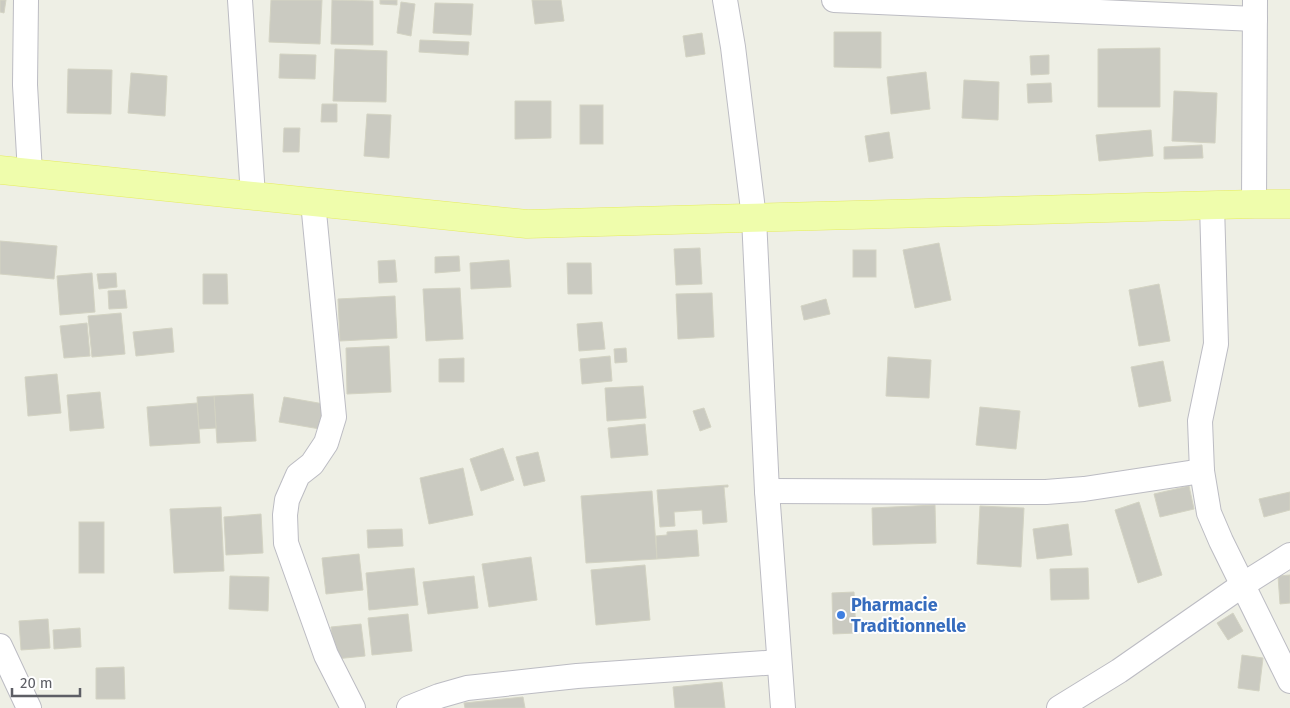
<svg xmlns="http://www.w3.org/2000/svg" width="1290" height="708" font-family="'Fira Sans',sans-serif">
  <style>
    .building { fill: #cacac1; stroke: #d3d3c3 }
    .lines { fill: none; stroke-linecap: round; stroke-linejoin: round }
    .minor-casing { stroke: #bcbcc3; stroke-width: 26 }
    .major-casing { stroke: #e6ed5f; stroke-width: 29 }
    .minor { stroke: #fff; stroke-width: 24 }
    .major { stroke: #effdac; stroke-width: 28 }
    .shop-dot { fill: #3f7fe0; stroke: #fff; stroke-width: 2 }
    .labels { text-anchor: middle; stroke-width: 4; stroke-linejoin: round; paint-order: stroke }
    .shop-label { font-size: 18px; font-weight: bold; fill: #366cbe; stroke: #fff; text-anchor: start }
  </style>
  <rect width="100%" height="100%" fill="#eeefe5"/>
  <g class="building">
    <path d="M0,0H6L4,13L0,12Z"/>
    <path d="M271,0H322L320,44L269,42Z"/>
    <path d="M332,0L373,1V45L331,44Z"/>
    <path d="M380,0H397V5L380,4Z"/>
    <path d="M532,0H561L564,21L535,24Z"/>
    <path d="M401,2L415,4L411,36L397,33Z"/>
    <path d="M435,3L473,4L471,35L433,33Z"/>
    <path d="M834,32H881V68L834,67Z"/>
    <path d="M702,33L705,54L686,57L683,36Z"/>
    <path d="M420,40L469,42L468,55L419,52Z"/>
    <path d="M1160,48V107H1098V49Z"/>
    <path d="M335,49L387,51L386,102L333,101Z"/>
    <path d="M280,54L316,55L315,79L279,78Z"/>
    <path d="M1049,55V74L1031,75L1030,56Z"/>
    <path d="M68,69L112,70L111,114L67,113Z"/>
    <path d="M926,72L930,109L891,114L887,77Z"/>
    <path d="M131,73L167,76L165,116L128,113Z"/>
    <path d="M964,80L999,82L998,120L962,118Z"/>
    <path d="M1051,83L1052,102L1028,103L1027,84Z"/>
    <path d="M1174,91L1217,93L1215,143L1172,141Z"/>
    <path d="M515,101H551V138L515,139Z"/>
    <path d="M322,104H337V122H321Z"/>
    <rect x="580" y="105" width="23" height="39"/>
    <path d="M367,114L391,115L389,158L364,156Z"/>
    <path d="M284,128H300L299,152H283Z"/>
    <path d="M1151,130L1153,156L1099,161L1096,135Z"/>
    <path d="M889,132L893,158L869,162L865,136Z"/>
    <path d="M1202,145L1203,158L1164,159V147Z"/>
    <path d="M0,241L57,246L54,279L0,274Z"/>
    <path d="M939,243L951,300L915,308L903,250Z"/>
    <path d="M700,248L702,284L676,285L674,249Z"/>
    <rect x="853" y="250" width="23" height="27"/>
    <path d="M459,256L460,271L435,273V257Z"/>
    <path d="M395,260L397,282L379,283L378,261Z"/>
    <path d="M509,260L511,287L471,289L470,263Z"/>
    <path d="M567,263H591L592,294H568Z"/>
    <path d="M92,273L95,312L60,315L57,276Z"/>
    <path d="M116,273L117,287L99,289L97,274Z"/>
    <path d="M203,274H227L228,304H203Z"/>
    <path d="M1159,284L1170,341L1139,346L1129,290Z"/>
    <path d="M460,288L463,339L426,341L423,289Z"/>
    <path d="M125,290L127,308L109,309L108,291Z"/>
    <path d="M712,293L714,337L678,339L676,294Z"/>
    <path d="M395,296L397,338L340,341L338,299Z"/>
    <path d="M826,299L830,314L804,320L801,306Z"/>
    <path d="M121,313L125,354L92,357L88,316Z"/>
    <path d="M602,322L605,349L579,351L577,324Z"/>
    <path d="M87,323L90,356L64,358L60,326Z"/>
    <path d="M172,328L174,352L136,356L133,332Z"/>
    <path d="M389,346L391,392L347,394L346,348Z"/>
    <path d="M626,348L627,362L615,363L614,349Z"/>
    <path d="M610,356L612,381L582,384L580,359Z"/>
    <path d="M888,357L931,360L929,398L886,396Z"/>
    <path d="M464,358V382H439V359Z"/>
    <path d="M1163,361L1171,401L1139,407L1131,367Z"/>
    <path d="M57,374L61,413L28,416L25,377Z"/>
    <path d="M643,386L646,418L607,421L605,388Z"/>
    <path d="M100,392L104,428L70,431L67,395Z"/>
    <path d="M253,394L256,441L217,443L214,396Z"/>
    <path d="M214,396L216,428L199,429L197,397Z"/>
    <path d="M284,397L324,404L320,429L279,422Z"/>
    <path d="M197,403L200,443L150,446L147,407Z"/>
    <path d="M980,407L1020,411L1016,449L976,445Z"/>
    <path d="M704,408L711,427L700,431L693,411Z"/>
    <path d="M645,424L648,455L611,458L608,428Z"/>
    <path d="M503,448L514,480L481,491L470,459Z"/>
    <path d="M538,452L545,481L524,486L516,457Z"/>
    <path d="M463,468L473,515L429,524L420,478Z"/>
    <path d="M728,485V487H724L727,522L703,524L702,510L674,512L675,526L660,527L657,490Z"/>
    <path d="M1189,486L1194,509L1160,517L1154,494Z"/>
    <path d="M652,491L657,559L586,563L581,496Z"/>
    <path d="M1290,492V510L1264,517L1259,499Z"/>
    <path d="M1139,502L1162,575L1138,583L1115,510Z"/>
    <path d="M935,505L936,543L873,545L872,508Z"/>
    <path d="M980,506L1024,508L1021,567L977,564Z"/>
    <path d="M221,507L224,571L174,573L170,509Z"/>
    <path d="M261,514L263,553L226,555L224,517Z"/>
    <rect x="79" y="522" width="25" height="51"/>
    <path d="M1068,524L1072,555L1037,559L1033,529Z"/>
    <path d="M402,529L403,546L368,548L367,530Z"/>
    <path d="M697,530L699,556L657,559L656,536L667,535V532Z"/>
    <path d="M359,554L363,590L326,594L322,558Z"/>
    <path d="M531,557L537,600L489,607L482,564Z"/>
    <path d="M645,565L650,620L596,625L591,570Z"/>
    <path d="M414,568L418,605L369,610L366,573Z"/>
    <path d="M1088,568L1089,599L1051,600L1050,569Z"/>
    <path d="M1290,575V603L1280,604L1278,576Z"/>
    <path d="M230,576L269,577L268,611L229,609Z"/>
    <path d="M474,576L478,608L428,614L423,582Z"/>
    <path d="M854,592L856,633L833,634L832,593Z"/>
    <path d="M1233,613L1243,631L1228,640L1217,623Z"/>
    <path d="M408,614L412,651L372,655L368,618Z"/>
    <path d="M48,619L50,648L21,650L19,621Z"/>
    <path d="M361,624L365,656L335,659L331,627Z"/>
    <path d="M80,628L81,647L54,649L53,630Z"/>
    <path d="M1242,655L1263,658L1259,691L1238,688Z"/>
    <path d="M124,667L125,699H96V668Z"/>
    <path d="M722,682L725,708H675L673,687Z"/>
    <path d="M523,697L525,708H465L464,703Z"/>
  </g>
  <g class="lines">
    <g class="minor-casing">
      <g id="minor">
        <path d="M26,0L25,85L30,173"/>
        <path d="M240,0L253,196"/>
        <path d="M725,0L733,47L754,218L767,491L783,708"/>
        <path d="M834,0L1255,19"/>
        <path d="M313,202L334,417L326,443L312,464L298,475L287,500L285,515L286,543L326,655L353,708"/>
        <path d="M1254,204L1255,0"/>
        <path d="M1212,205L1216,344L1200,421L1202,471L1209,513L1221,541L1290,681"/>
        <path d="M767,491L1046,492L1084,489L1202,471"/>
        <path d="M0,646L29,708"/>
        <path d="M409,708L439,696L467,688L577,676L779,662"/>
        <path d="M1059,708L1119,671L1244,584L1290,555"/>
      </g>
    </g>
    <g class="major-casing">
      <path id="major" d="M0,170L527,224L1254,204H1290"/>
    </g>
    <use href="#minor" class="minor"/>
    <use href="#major" class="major"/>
  </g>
  <circle class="shop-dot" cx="841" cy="615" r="5"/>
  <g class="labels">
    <g class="shop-label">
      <text x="851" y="611">Pharmacie<tspan x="851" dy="21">Traditionnelle</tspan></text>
    </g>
  </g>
  <path d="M12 688v8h68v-8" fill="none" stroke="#5d5e65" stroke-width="2.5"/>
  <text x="20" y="688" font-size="15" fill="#5d5e65" stroke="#ffffff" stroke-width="4" paint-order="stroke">20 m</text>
</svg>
